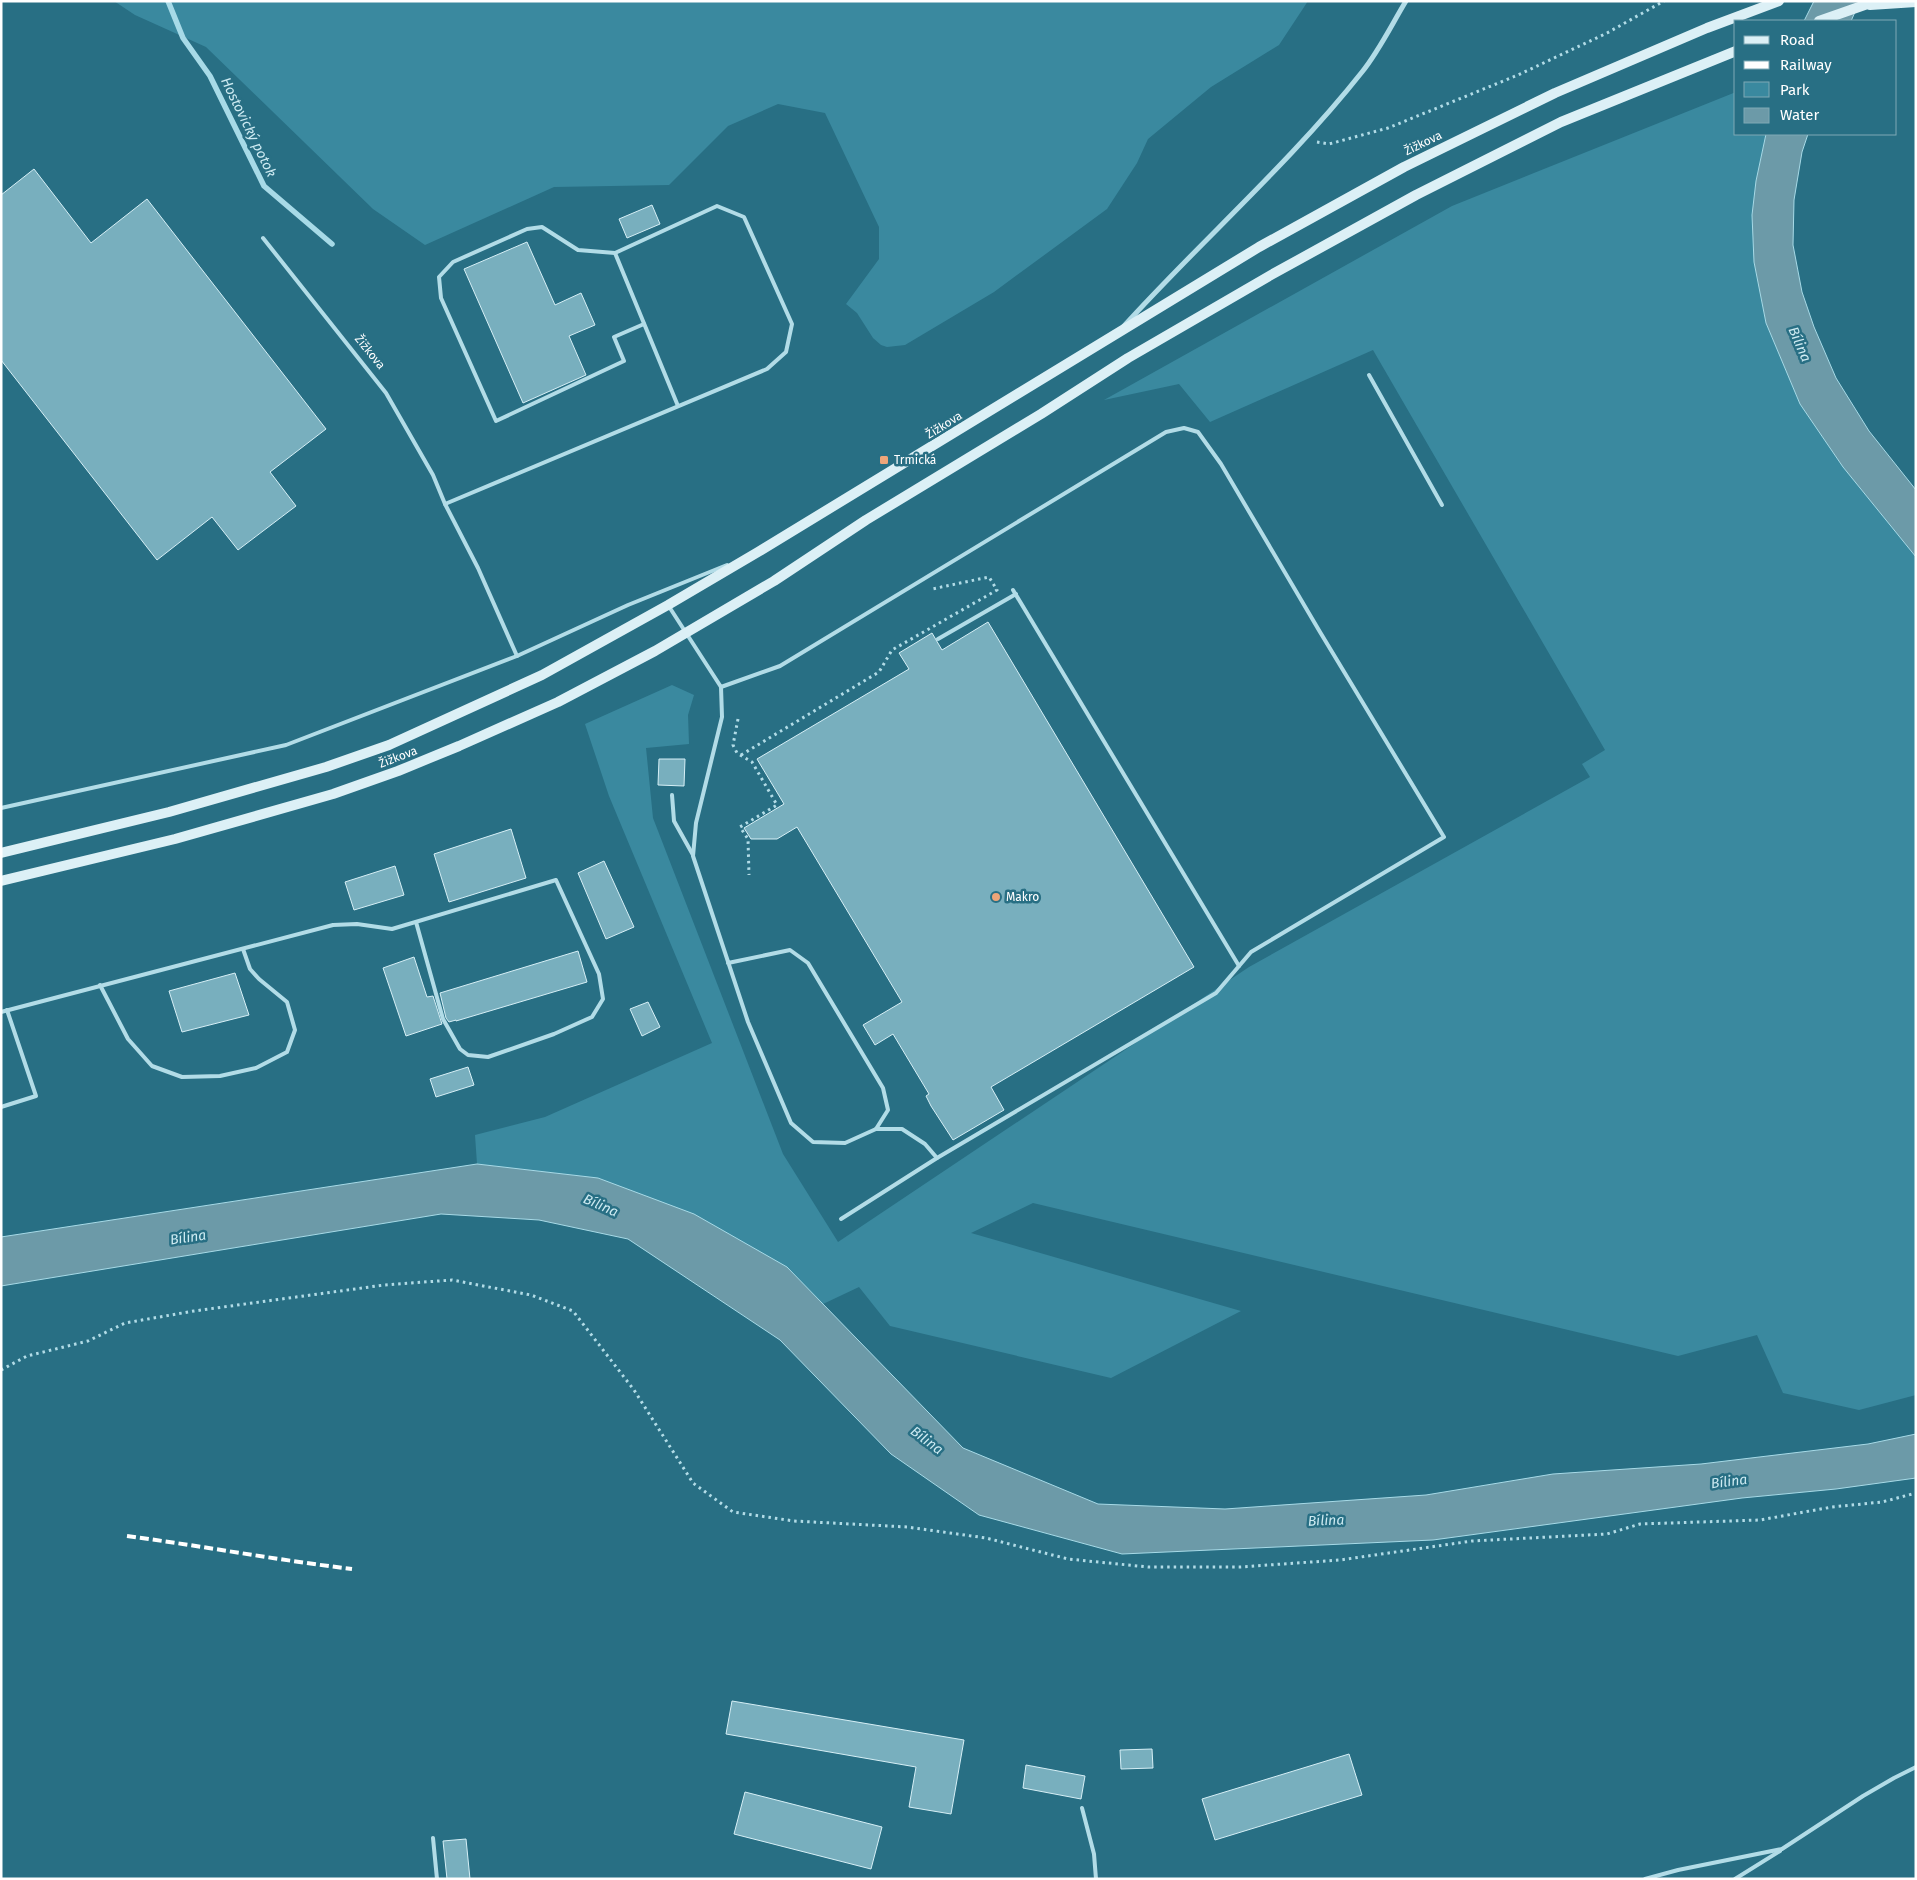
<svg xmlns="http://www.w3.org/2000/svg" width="1917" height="1880" font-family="'Fira Sans',sans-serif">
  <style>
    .green { fill: #3a899f }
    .water { fill: #6c9aa8; stroke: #a7dae7 }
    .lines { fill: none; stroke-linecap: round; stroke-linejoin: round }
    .stream { stroke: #a7dae7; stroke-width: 5.5 }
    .building { fill: #78afbe; stroke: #d6eff6 }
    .path { stroke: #b2dce7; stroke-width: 3; stroke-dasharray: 2.5 4; stroke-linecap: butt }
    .lane { stroke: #b2dce7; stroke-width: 4 }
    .street { stroke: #b2dce7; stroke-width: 5 }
    .secondary { stroke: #dcf0f6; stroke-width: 10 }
    .rail { stroke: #fff; stroke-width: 4; stroke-dasharray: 9 4; stroke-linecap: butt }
    .poi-dot { fill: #eea579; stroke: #286f84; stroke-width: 2 }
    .labels { text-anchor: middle; stroke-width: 5; stroke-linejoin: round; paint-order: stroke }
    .street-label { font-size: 12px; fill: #fff; stroke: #286f84 }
    .poi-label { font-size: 12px; fill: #fff; stroke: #286f84; text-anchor: start }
    .water-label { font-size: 14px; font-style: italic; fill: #ceebf2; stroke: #286f84 }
  </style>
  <rect width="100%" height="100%" fill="#286f84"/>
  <g class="green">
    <path d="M114,1H1308L1279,45L1211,87L1148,139L1137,163L1107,209L994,292L905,345L887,347L881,345L873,338L857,313L846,304L879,259V227L825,113L778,104L728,126L669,185L554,187L425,245L373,209L206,47L135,15Z"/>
    <path d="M1736,92V134H1766L1756,181L1752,215L1754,262L1766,323L1800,404L1843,467L1916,557V1395L1859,1410L1783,1393L1757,1335L1678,1356L1033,1203L971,1233L1241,1311L1111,1378L890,1326L859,1287L823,1304L787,1267L598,1178L477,1164L475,1135L545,1117L712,1043L609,796L585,724L672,685L694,695L688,715L689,744L646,748L653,818L783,1154L838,1242L1249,967L1590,777L1582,764L1605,750L1373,350L1210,422L1179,384L1104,400L1452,206Z"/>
  </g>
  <g class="water">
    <path d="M1814,1H1860L1851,21H1804Z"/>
    <path d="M1766,134H1808L1802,152L1794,200L1793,245L1802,292L1814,327L1836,378L1869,431L1916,490V557L1843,467L1800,404L1766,323L1754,262L1752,215L1756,181Z"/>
    <path d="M477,1164L598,1178L694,1214L787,1267L963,1448L1098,1504L1225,1509L1426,1495L1553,1474L1701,1464L1868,1444L1916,1434V1478L1836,1489L1742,1498L1433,1540L1122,1554L979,1515L891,1454L780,1340L628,1239L539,1220L441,1214L1,1286V1237Z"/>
  </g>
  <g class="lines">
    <path class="stream" d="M168,1L183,38L210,76L264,186L332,244"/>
  </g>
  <g class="building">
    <path d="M34,169L91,243L147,199L326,429L270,472L296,506L238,550L212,517L157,560L1,360V195Z"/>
    <path d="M652,205L660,224L627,238L619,219Z"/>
    <path d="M527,242L555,305L581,293L595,325L569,336L586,375L523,403L464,269Z"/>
    <path d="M988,622L1194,967L991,1087L1004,1110L953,1140L931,1106L926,1096L929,1094L893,1034L875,1045L863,1025L902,1002L797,827L777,839H751L744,828L784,804L757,759L909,669L899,653L932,633L942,650Z"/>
    <path d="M659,759H685L684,786L658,785Z"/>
    <path d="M511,829L526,878L449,902L434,854Z"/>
    <path d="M604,861L634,927L606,939L578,873Z"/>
    <path d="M395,866L404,895L354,910L345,882Z"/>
    <path d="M578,951L587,982L456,1021V1020L449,1022L446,1018L440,993Z"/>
    <path d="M414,957L427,997L433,996L442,1024L406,1036L383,968Z"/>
    <path d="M235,973L249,1015L182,1032L169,991Z"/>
    <path d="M648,1002L660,1027L642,1036L630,1009Z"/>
    <path d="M468,1067L474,1085L436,1097L430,1079Z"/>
    <path d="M732,1701L964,1740L951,1814L909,1807L916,1767L726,1734Z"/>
    <path d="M1152,1749L1153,1768L1121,1769L1120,1750Z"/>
    <path d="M1349,1754L1362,1795L1215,1840L1202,1799Z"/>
    <path d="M1026,1765L1085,1776L1081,1799L1023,1788Z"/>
    <path d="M745,1792L882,1827L871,1869L734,1834Z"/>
    <path d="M466,1839L470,1879H447L443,1841Z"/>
  </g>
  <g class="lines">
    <g class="path">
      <path d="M1317,142L1329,144L1388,128L1518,75L1607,33L1664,1"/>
      <path d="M738,719L733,745L737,753L752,762L777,805L740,827L748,839L749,875"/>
      <path d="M741,755L879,672L892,650L997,590L989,577L932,589"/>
      <path d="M1,1370L27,1356L88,1341L125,1323L194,1311L384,1285L452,1280L531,1295L573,1311L634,1390L693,1483L733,1512L794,1521L907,1527L986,1538L1068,1559L1148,1567H1240L1340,1560L1472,1541L1607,1534L1640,1524L1760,1520L1832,1507L1882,1502L1916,1493"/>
    </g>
    <g class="lane">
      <path d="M263,238L386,393L433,475L445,504L478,568L517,656"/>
      <path d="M615,253L578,250L542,227L527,229L453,262L439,277L441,298L496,421L624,361L614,337L644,324"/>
      <path d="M1369,375L1442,505"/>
      <path d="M445,504L767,369L786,352L792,324L744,217L717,206L615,253L678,406"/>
      <path d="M1013,590L1239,966"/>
      <path d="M668,605L721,687L780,666L1166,432L1184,428L1198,432L1221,464L1320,632L1444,837L1251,952L1216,993L937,1158L925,1144L902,1129H876"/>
      <path d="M938,639L1016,594"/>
      <path d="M721,687L722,717L696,823L693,856L748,1022L791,1123L813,1142L845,1143L876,1129L888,1110L883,1088L808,963L790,950L728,963"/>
      <path d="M672,795L674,821L693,855"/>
      <path d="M1,808L286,745L517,656L628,605L727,565"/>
      <path d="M100,985L128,1039L152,1066L182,1077L220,1076L256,1068L287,1052L295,1030L287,1002L259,979L250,969L243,949"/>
      <path d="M1,1012L333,925L357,924L392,929L556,880L599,974L603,999L592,1017L554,1034L488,1057L468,1055L460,1049L443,1019L416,922"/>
      <path d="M1,1107L36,1096L7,1010"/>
      <path d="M841,1219L937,1158"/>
      <path d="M1082,1808L1094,1854L1096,1879"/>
      <path d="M433,1838L437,1879"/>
      <path d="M1645,1879L1678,1870L1782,1849L1863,1796L1894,1778L1916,1767"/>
      <path d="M1735,1879L1780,1851"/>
    </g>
    <path class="street" d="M1124,326C1202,240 1290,163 1362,72C1379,51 1392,24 1406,1"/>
    <g class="secondary">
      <path d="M1870,5L1916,2"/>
      <path d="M1819,21L1876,1"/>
      <path d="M1,853L169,812L326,767L389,745L542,675L668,605L758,552L1259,247L1404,167L1555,93L1707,28L1779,1"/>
      <path d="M1,881L175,839L333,794L398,771L459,746L558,702L655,651L774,581L866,520L1041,414L1128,358L1271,275L1416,195L1561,122L1736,51"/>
    </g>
    <path class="rail" d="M127,1536C202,1546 277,1560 352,1569"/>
  </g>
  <g class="poi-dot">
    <rect x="879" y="455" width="10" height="10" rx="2.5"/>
    <circle cx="996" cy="897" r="5"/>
  </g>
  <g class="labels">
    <g class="street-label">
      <text transform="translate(1423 143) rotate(-26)" y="4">Žižkova</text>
      <text transform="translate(370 352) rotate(51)" y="4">Žižkova</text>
      <text transform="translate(944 425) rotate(-32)" y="4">Žižkova</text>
      <text transform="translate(398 757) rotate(-21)" y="4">Žižkova</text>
    </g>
    <g class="poi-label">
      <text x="894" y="464">Trmická</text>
      <text x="1006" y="901">Makro</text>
    </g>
    <g class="water-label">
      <text transform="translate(249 127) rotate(64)" y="5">Hostovický potok</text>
      <text transform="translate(1800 344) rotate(67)" y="5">Bílina</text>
      <text transform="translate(601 1205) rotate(24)" y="5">Bílina</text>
      <text transform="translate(188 1237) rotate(-8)" y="5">Bílina</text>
      <text transform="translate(927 1440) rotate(37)" y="5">Bílina</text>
      <text transform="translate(1729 1481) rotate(-7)" y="5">Bílina</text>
      <text transform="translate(1326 1520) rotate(-2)" y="5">Bílina</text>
    </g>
  </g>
  <rect width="1917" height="1880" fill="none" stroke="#ffffff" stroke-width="5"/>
  <rect x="1734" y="20" width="162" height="115" fill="#286f84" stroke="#7ea9b5"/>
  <rect x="1744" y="36" width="25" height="8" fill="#dcf0f6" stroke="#7ea9b5"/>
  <text x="1780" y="45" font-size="15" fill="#ffffff">Road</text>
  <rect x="1744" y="61" width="25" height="8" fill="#ffffff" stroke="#7ea9b5"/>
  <text x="1780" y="70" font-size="15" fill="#ffffff">Railway</text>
  <rect x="1744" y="82" width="25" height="15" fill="#3a899f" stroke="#7ea9b5"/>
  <text x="1780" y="95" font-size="15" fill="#ffffff">Park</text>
  <rect x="1744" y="108" width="25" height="15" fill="#6c9aa8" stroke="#7ea9b5"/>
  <text x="1780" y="120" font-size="15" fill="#ffffff">Water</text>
</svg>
